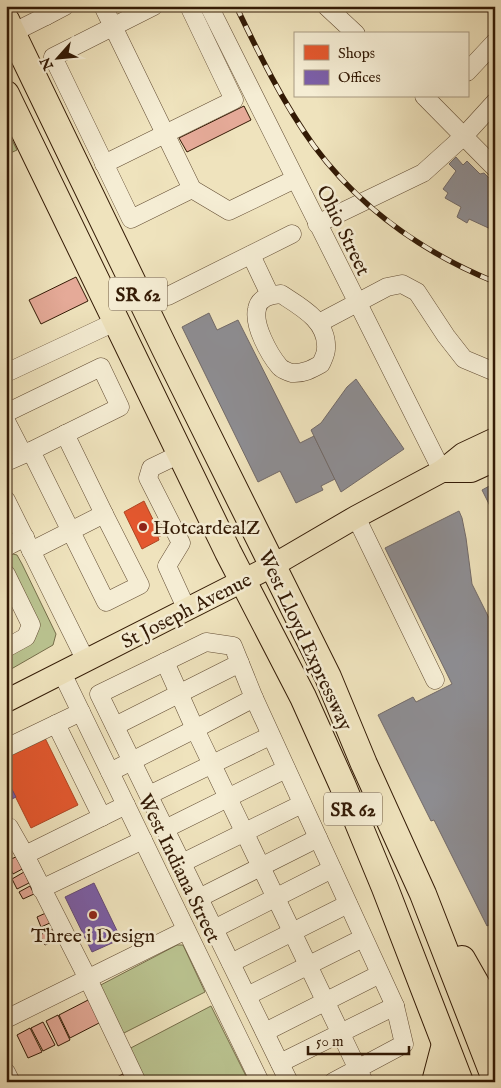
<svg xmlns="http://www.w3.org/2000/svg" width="501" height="1088" font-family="'IM FELL English',serif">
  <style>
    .green { fill: #bac390; stroke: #766e4a }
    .shops { fill: #e4572e; stroke: #af4522 }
    .offices { fill: #7b5ea7; stroke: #654a76 }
    .industry { fill: #8d8d92; stroke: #726a68 }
    .building { fill: #e5aa98; stroke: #331a05 }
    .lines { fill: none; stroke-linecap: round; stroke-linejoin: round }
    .minor-casing { stroke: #624c33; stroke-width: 19 }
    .major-casing { stroke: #331a05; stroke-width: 24 }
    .highway-casing { stroke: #331a05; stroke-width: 28 }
    .minor { stroke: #f5edd4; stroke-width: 18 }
    .major { stroke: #efe3bd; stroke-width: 22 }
    .highway { stroke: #efe3bd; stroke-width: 26 }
    .rail-casing { stroke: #331a05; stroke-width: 5.5 }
    .rail { stroke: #f5edd4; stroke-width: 4; stroke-dasharray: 11; stroke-linecap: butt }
    .poi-dot { fill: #8f2418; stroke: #f5edd4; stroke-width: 2 }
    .labels { text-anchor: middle; stroke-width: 5; stroke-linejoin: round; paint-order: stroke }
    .shield { fill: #f5edd4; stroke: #6d5943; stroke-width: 1 }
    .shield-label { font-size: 19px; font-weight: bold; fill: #331a05 }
    .street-label { font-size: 20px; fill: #331a05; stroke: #f5edd4 }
    .poi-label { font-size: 20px; fill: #331a05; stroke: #f5edd4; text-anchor: start }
  </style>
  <rect width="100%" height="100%" fill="#efe3bd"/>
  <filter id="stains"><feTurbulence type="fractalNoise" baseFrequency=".004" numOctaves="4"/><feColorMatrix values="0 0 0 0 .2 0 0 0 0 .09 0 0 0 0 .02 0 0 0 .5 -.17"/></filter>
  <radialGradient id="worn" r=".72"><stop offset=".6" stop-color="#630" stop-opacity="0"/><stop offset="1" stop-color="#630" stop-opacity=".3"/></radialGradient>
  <g class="green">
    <path d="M6,128L17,150L6,155Z"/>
    <path d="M13,554L17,555L22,564L56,634L53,645L6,672V653L33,617L8,565L7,561L10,556Z"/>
    <path d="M177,945H183L205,992L118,1036L95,988Z"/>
    <path d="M211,1006L249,1082H140L125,1051Z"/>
  </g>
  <g class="shops">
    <path d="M144,501L161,536L158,537L159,540L142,549L124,512Z"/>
    <path d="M44,736L78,805L31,828L6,778V754Z"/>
  </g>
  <g class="offices">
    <path d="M6,778L16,797L6,802Z"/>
    <path d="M94,883L121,939L92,952L65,897Z"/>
  </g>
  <g class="industry">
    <path d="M456,157L463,165L467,161L480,174L484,173L495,184V231L469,219L467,223L457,217L461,207L445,198L448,193L443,189L456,171L449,164Z"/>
    <path d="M209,313L217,330L238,320L300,443L314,436L335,479L321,486L323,490L296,503L280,471L258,482L182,327Z"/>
    <path d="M356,379L404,449L341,492L311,430L321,423L347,387Z"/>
    <path d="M495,483V516L482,490Z"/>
    <path d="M459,511L462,518L466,538L472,584L495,630V922L487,926L434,820L431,821L378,715L413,697L416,702L452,684L385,548Z"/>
  </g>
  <g class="building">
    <path d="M244,106L251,120L187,152L179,138Z"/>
    <path d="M76,277L88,301L41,324L29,300Z"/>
    <path d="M20,855L26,867L13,874L7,861Z"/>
    <path d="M24,872L29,883L17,889L12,879Z"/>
    <path d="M30,886L34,894L23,899L19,892Z"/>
    <path d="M48,912L52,922L41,927L37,917Z"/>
    <path d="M52,929L57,939L45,945L40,935Z"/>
    <path d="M90,999L101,1022L70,1038L59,1015Z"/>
    <path d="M58,1015L70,1040L58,1046L46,1021Z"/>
    <path d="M43,1022L55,1045L43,1051L31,1028Z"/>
    <path d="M30,1028L42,1052L28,1058L17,1035Z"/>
    <path d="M123,1074L127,1082H112L111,1080Z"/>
  </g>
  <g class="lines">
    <g class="minor-casing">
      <g id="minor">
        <path d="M103,6L192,189L229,211L295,179"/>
        <path d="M154,6L53,57L131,219L192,189"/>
        <path d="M209,6L442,471"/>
        <path d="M326,6L356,34"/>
        <path d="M41,7L46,16L65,6"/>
        <path d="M12,33L46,16"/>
        <path d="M467,72L495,42"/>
        <path d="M424,96L495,168"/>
        <path d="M104,164L234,100L189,6"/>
        <path d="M317,224L423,173L464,136L495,102"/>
        <path d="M251,255L270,295"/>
        <path d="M281,294C301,307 328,321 326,349C326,354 323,359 321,364C312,369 303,374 292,373C288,372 281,369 279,366C269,354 253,325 257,309C259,297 271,295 281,294Z"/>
        <path d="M168,296L292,234"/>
        <path d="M319,323L387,287L402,284L417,292L446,336L464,359L495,372"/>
        <path d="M6,373L117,321"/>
        <path d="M6,413L101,367L120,407L31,451L106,602L140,585L104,514L31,551"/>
        <path d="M6,421L23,454"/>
        <path d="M65,434L104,514"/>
        <path d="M180,454L151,468L148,478L181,543L167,566L187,610"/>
        <path d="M6,462L31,451"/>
        <path d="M6,500L86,661"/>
        <path d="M356,517L435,680"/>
        <path d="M6,547L25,537"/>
        <path d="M6,574L31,625L26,637L6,648"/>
        <path d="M165,662L195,729L254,698L395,1006L404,1044L333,1082"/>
        <path d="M62,673L260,1082"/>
        <path d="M254,698L233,646L206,642L99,694L289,1082"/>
        <path d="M56,724L102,817"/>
        <path d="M115,726L240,663"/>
        <path d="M6,743L8,747L81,712"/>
        <path d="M110,772L195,729L364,1082"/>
        <path d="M149,795L270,736"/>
        <path d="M6,828L9,827L25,855L88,979L137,1082"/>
        <path d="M165,829L286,769"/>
        <path d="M25,855L126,805"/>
        <path d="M182,863L302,804"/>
        <path d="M41,889L143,840"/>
        <path d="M199,898L318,838"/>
        <path d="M214,929L332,869"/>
        <path d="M231,963L348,904"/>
        <path d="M247,996L363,938"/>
        <path d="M6,1019L186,930"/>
        <path d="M265,1032L380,974"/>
        <path d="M280,1063L395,1006"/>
        <path d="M6,1072L11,1082"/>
      </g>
    </g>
    <g class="major-casing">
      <g id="major">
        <path d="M442,471H471L495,460"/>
        <path d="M6,701L272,566L356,517L442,471L463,454L495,439"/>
      </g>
    </g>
    <g class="highway-casing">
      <g id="highway">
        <path d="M6,20L165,349L328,677L364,764L423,894L495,1079"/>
        <path d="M6,94L228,552L303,697L342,784L385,888L460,1082"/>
        <path d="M462,959L495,1017"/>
        <path d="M435,1082L445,1044"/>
      </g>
    </g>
    <use href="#minor" class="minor"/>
    <use href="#major" class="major"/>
    <use href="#highway" class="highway"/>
    <g class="rail-casing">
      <path id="rail" d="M236,6C259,54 283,103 314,146C360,208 424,253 495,282"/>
    </g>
    <use href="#rail" class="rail"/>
  </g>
  <g class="poi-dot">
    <circle cx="143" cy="527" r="5"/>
    <circle cx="93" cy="915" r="5"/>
  </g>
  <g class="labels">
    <g class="shield">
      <rect x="109" y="277.5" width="58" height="33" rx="4"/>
      <rect x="324" y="792.5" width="58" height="33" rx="4"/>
    </g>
    <g class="shield-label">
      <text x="138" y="301">SR 62</text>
      <text x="353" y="816">SR 62</text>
    </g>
    <g class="street-label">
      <text transform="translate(344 230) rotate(64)" y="7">Ohio Street</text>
      <text transform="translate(186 610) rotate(-27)" y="7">St Joseph Avenue</text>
      <text transform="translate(306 640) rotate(65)" y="7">West Lloyd Expressway</text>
      <text transform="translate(180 868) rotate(64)" y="7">West Indiana Street</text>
    </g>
    <g class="poi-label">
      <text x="153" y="534">HotcardealZ</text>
      <text x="93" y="942" text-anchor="middle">Three i Design</text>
    </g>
  </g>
  <rect width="501" height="1088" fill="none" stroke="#efe3bd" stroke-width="25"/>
  <rect x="8" y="8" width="486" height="1073" fill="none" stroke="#331a05" stroke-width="2.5"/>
  <rect x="12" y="12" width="476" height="1063" fill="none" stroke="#331a05"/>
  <rect x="294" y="32" width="175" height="65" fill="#f5edd4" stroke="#a79981"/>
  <rect x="304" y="45" width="25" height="15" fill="#e4572e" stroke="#a79981"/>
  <text x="338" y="58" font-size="15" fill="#331a05">Shops</text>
  <rect x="304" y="70" width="25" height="15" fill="#7b5ea7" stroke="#a79981"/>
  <text x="338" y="82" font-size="15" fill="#331a05">Offices</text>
  <g transform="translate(58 58) rotate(243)" stroke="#f5edd4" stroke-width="4" paint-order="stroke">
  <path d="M0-4L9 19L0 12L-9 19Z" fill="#331a05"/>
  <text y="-8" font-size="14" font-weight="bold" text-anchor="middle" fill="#331a05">N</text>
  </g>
  <path d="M308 1046v8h101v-8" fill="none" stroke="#331a05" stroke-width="2.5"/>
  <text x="316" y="1046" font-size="15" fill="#331a05" stroke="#f5edd4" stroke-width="4" paint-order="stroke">50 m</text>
  <rect width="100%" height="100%" filter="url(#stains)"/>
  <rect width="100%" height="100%" fill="url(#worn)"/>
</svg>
